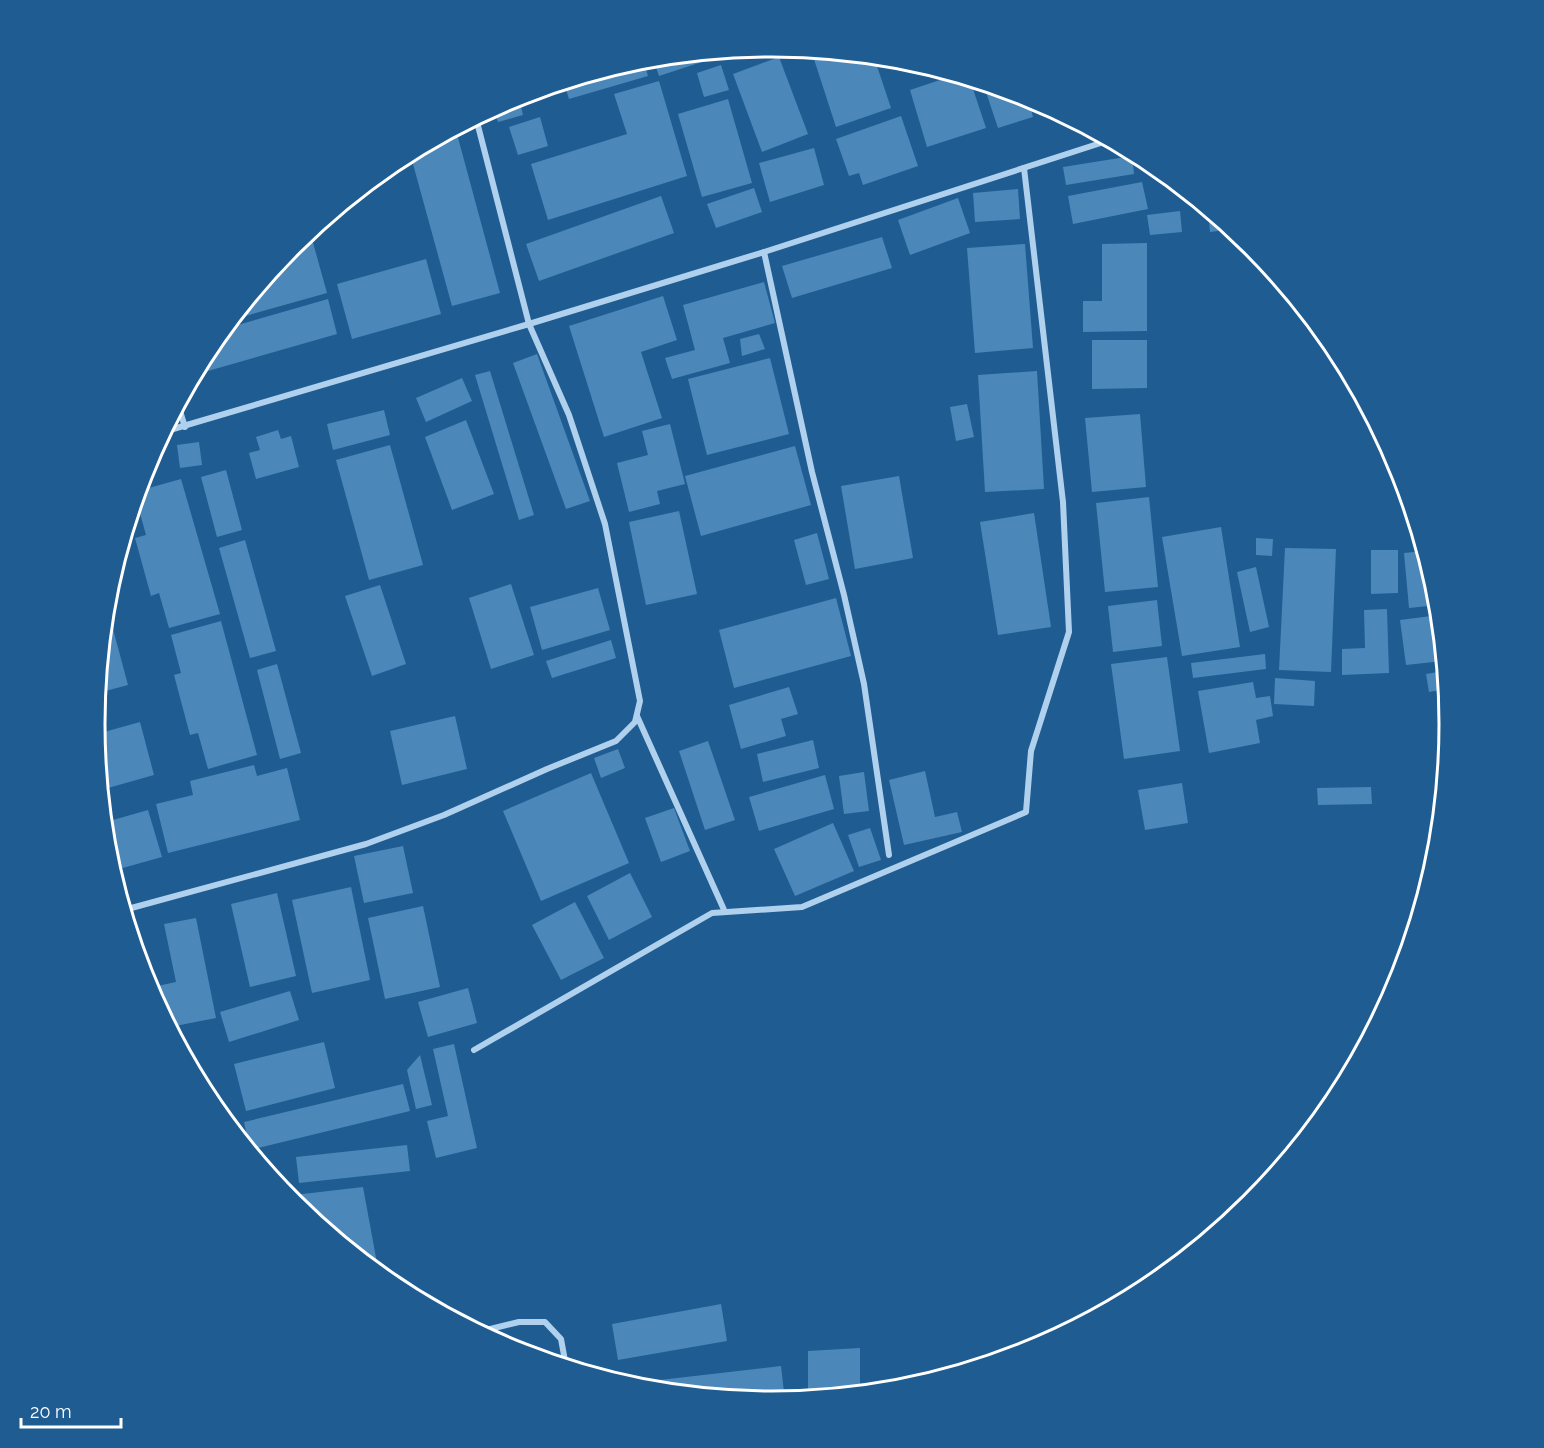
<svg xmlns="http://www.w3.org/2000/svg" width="1544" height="1448" font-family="Raleway,sans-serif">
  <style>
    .building { fill: #4b87b9 }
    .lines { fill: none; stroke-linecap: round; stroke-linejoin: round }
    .minor { stroke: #afd1ed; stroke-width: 6 }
    .rim { fill: none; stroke: #fff; stroke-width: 3 }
  </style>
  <rect width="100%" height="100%" fill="#1f5c91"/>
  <g class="building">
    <path d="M811,50L874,57L891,108L836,127Z"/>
    <path d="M712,52L714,58L659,76L653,58Z"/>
    <path d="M779,57L808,134L762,152L733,74Z"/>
    <path d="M643,59L648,76L569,99L564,83Z"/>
    <path d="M721,65L729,90L704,97L697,73Z"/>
    <path d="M955,75L970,80L986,128L927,147L910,90Z"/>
    <path d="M659,81L687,176L548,220L531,164L627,134L614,94Z"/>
    <path d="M983,83L1032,98L1039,102L1030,105L1033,117L998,128Z"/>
    <path d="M728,99L752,183L702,197L678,114Z"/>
    <path d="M520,102L523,115L498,122L494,110Z"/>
    <path d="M901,116L918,166L863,185L859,173L849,176L836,139Z"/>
    <path d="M540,117L548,146L518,155L509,127Z"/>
    <path d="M457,134L500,293L452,306L410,153L431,142Z"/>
    <path d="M814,148L824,185L770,202L759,163Z"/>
    <path d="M1132,156L1134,174L1066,185L1063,167Z"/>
    <path d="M1142,182L1148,209L1073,224L1068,196Z"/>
    <path d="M754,188L762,212L716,228L707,204Z"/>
    <path d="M1018,189L1020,219L975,222L973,193Z"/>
    <path d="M661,196L674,233L539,281L526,244Z"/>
    <path d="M958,198L970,233L910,255L898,220Z"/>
    <path d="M1208,209L1232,229L1210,232Z"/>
    <path d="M1180,211L1182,232L1150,235L1147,215Z"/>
    <path d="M882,237L892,268L792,298L782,266Z"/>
    <path d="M312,239L327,293L231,320L293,245Z"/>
    <path d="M1147,243V331L1083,332V301H1102V244Z"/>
    <path d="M1025,244L1033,348L975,353L967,248Z"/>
    <path d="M426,259L441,314L352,339L337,284Z"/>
    <path d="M764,282L775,323L723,338L730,363L672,379L665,358L695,350L683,305Z"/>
    <path d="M663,296L677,340L641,352L662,418L604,437L569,326Z"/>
    <path d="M328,299L337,334L201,373L199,366L209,347L224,329Z"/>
    <path d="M759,334L765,349L742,356L740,339Z"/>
    <path d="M1092,340H1147V388L1092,389Z"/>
    <path d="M537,354L590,501L566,509L513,363Z"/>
    <path d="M770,358L789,434L707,455L688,379Z"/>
    <path d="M490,371L534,515L519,520L475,375Z"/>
    <path d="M1037,371L1044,489L985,492L978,375Z"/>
    <path d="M462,378L472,401L426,422L416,398Z"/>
    <path d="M967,404L974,437L956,441L950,407Z"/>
    <path d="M384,410L390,435L333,450L327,424Z"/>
    <path d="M1140,414L1146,487L1092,492L1085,418Z"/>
    <path d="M466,420L494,494L452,510L425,437Z"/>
    <path d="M670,424L685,484L657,491L660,504L629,512L617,463L648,455L642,431Z"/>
    <path d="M278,430L281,439L291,436L299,467L256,479L249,453L260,450L256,437Z"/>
    <path d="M199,442L202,465L180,468L177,445Z"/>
    <path d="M390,445L423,565L369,580L336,460Z"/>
    <path d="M795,446L811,505L701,536L685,476Z"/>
    <path d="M226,470L242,530L217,537L201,477Z"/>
    <path d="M899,476L913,558L855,569L841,486Z"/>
    <path d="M181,479L220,614L169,628L159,593L151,596L135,538L146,535L136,499L138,491Z"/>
    <path d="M1149,497L1158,587L1105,592L1096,503Z"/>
    <path d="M679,511L697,594L646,605L629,522Z"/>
    <path d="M1034,513L1051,627L998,635L980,522Z"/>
    <path d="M1221,527L1240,647L1182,656L1162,537Z"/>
    <path d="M817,533L829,579L806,585L794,540Z"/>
    <path d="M1256,538L1273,539L1272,556L1256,555Z"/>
    <path d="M245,540L276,651L250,658L219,548Z"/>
    <path d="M1285,548L1336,549L1331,672L1279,670Z"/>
    <path d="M1371,550H1398V593L1371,594Z"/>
    <path d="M1424,551L1437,592L1438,605L1409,608L1404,553Z"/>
    <path d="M1256,567L1269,627L1250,632L1237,572Z"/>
    <path d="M511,584L534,655L491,669L469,598Z"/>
    <path d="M380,585L406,664L372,676L345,596Z"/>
    <path d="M598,588L610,630L542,650L530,607Z"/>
    <path d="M836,598L851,656L734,688L719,630Z"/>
    <path d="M1157,600L1162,646L1113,652L1108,606Z"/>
    <path d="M1387,609L1389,673L1342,675V649L1365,648L1364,610Z"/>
    <path d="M1439,615L1443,661L1406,665L1400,620Z"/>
    <path d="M221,621L257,755L208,769L198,733L190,735L174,675L181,673L171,635Z"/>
    <path d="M113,629L128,685L98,693L104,631Z"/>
    <path d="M611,640L616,658L552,678L546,661Z"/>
    <path d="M1265,654L1266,669L1193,678L1191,663Z"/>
    <path d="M1167,657L1180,751L1124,759L1111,664Z"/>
    <path d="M277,664L301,753L280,759L257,670Z"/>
    <path d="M1444,671L1446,689L1429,692L1426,674Z"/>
    <path d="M1275,678L1315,681L1314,706L1274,704Z"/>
    <path d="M1253,682L1256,698L1270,696L1273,716L1256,720L1260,743L1209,753L1198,691Z"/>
    <path d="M789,687L798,714L781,719L786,736L741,749L729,705Z"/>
    <path d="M455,716L467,769L402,785L390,731Z"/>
    <path d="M140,722L154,775L101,790L95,727L102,724L104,732Z"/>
    <path d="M813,740L819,768L763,782L757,754Z"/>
    <path d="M708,741L735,820L705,830L679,751Z"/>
    <path d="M618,749L625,768L601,778L594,758Z"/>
    <path d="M254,765L257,776L287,768L300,820L168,853L156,804L193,795L190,781Z"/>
    <path d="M925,771L935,817L957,812L962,832L904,845L889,780Z"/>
    <path d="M864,772L869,811L844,814L839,776Z"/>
    <path d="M591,773L629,863L541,901L503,811Z"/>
    <path d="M825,775L834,809L759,831L749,797Z"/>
    <path d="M1182,783L1188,823L1145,830L1138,790Z"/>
    <path d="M1371,787L1372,804L1318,805L1317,788Z"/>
    <path d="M110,808L113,820L148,810L162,857L112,871L107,856L103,810Z"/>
    <path d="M674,808L690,851L661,862L645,818Z"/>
    <path d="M833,823L854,871L795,896L774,849Z"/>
    <path d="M870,828L881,860L859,867L848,835Z"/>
    <path d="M403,846L413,893L364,903L354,856Z"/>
    <path d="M630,873L652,917L609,940L587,896Z"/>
    <path d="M351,887L370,980L312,993L292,900Z"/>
    <path d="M277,893L296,976L250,987L231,904Z"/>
    <path d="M575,902L604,958L561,980L532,925Z"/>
    <path d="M423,906L440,987L385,999L368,918Z"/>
    <path d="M196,918L216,1018L170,1027L148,988L176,982L164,924Z"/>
    <path d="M468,988L477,1023L428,1037L418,1002Z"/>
    <path d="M290,991L299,1020L229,1042L220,1012Z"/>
    <path d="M324,1042L335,1088L246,1111L234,1064Z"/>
    <path d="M454,1044L477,1148L436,1158L427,1121L448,1116L433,1049Z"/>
    <path d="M420,1055L432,1105L416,1109L407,1070Z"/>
    <path d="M403,1084L410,1111L250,1150L244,1122Z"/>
    <path d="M407,1145L410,1171L299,1183L296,1157Z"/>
    <path d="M363,1187L379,1274L296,1206L294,1195Z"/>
    <path d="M721,1304L727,1341L618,1360L612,1324Z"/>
    <path d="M860,1348V1393L808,1398V1351Z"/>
    <path d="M781,1366L784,1392L736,1398L639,1388L625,1384Z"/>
  </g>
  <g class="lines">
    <g class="minor">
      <path d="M764,252L812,472L844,595L864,684L889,855"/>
      <path d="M178,405L185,427"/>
      <path d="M163,432L529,324L764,252L1110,140"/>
      <path d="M637,716L725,912"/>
      <path d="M124,910L366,844L444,815L547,769L616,741L635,722L640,701L605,524L569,415L529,324L476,118"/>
      <path d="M474,1050L712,913L802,907L1026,812L1031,751L1069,632L1063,502L1024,168"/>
      <path d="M478,1332L519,1322H545L561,1339L566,1366"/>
    </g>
  </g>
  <path d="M0 0H1544V1448H0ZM105 724a667 667 0 1 1 1334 0a667 667 0 1 1-1334 0Z" fill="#1f5c91" fill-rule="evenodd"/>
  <path class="rim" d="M105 724a667 667 0 1 1 1334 0a667 667 0 1 1-1334 0Z"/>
  <path d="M21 1418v9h100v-9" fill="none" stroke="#ffffff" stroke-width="3"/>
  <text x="30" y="1418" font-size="18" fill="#ffffff" stroke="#1f5c91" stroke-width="4.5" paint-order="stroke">20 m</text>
</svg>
